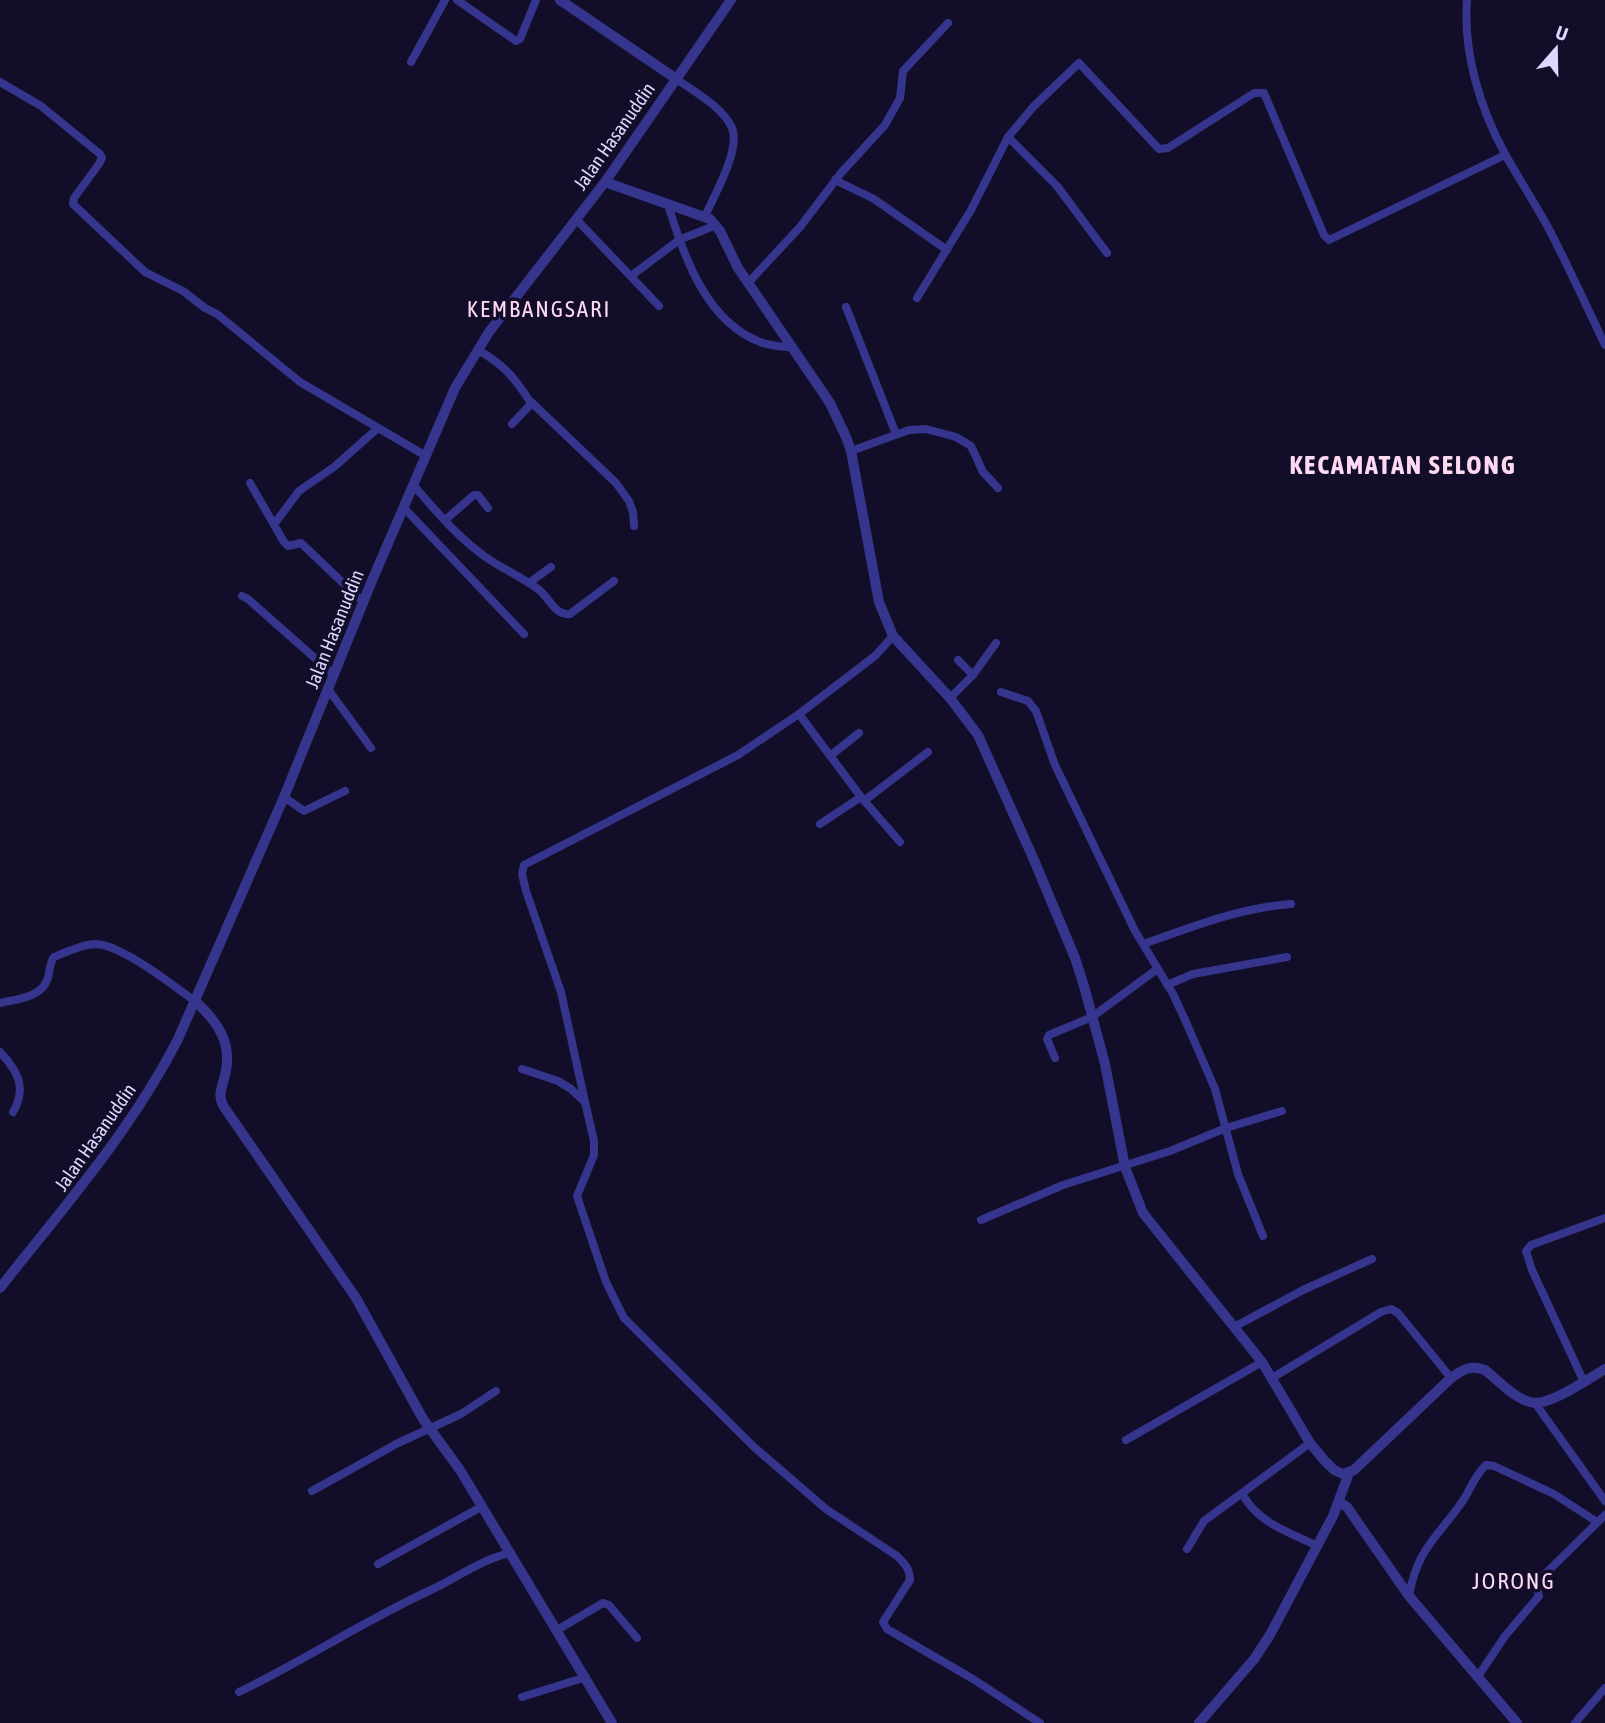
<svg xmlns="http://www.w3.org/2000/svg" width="1605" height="1723" font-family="'Asap Condensed',sans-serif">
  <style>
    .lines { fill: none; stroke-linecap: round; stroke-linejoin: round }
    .minor { stroke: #36358d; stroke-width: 8 }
    .tertiary { stroke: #36358d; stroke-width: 10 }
    .labels { text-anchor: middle; stroke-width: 7; stroke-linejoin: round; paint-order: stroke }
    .street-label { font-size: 19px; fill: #dbd7ff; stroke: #120e2a }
    .quarter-label { font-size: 23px; letter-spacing: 2px; fill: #ffd9f2; stroke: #120e2a }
    .district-label { font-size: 26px; font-weight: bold; letter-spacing: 2px; fill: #ffd9f2; stroke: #120e2a }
  </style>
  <rect width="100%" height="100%" fill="#120e2a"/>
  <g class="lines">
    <g class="minor">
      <path d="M457,0L516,41L520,39L536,0"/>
      <path d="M1467,0C1463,53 1480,108 1505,154C1520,181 1537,206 1551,233C1570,270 1587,307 1605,345"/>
      <path d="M411,62L445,0"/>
      <path d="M675,78C693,91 723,107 732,128C741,149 714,196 705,216"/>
      <path d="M0,82L41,106L100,154L102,158L99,164L74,198L73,204L145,272L183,291L205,308L217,314L300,382L426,456"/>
      <path d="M1008,137L1057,186L1107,253"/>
      <path d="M835,180L874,199L947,250"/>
      <path d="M668,205C684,255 705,321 760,342C769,346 782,346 792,348"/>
      <path d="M576,219L659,306"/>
      <path d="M631,276L679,240L716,225"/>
      <path d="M748,283L800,227L841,173L885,125L900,98L903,71L948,23"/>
      <path d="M917,298L971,210L1008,137L1033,107L1079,63L1159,149L1168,148L1254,93H1264L1324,235L1329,240L1505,155"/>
      <path d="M846,307L896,434"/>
      <path d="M478,350C504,365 513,376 529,400L616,483L629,501L633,512L634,526"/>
      <path d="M512,424L532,403"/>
      <path d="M851,451L909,430L926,429L956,437L971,446L983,472L998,488"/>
      <path d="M250,483L284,542L288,546L301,543L363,602"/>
      <path d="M414,486C436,511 459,539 487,558C503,569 522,577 538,589C549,597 555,616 570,614L614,581"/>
      <path d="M404,508L524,634"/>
      <path d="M445,520L474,495H478L488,508"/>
      <path d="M275,523L299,491L334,467L378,428"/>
      <path d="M529,583L551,567"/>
      <path d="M242,596L248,599L334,675"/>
      <path d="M958,660L973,675"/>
      <path d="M328,689L371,748"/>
      <path d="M1001,692L1028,701L1036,711L1055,765L1135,931L1173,994L1186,1022L1215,1089L1238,1174L1263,1236"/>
      <path d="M950,698L973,675L996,643"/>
      <path d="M799,714L861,797L900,842"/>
      <path d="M830,756L859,733"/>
      <path d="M284,797L304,811L345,791"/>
      <path d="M864,801L928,752"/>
      <path d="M820,824L861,797"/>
      <path d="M1143,944C1193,927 1238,908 1291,904"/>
      <path d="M1167,985L1193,974L1287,957"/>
      <path d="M0,1003C16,999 42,998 48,978C50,971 49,964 54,957C66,952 83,944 96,944C122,945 174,986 196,1002"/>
      <path d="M0,1052C18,1071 27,1088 13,1112"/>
      <path d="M1055,1058L1047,1039L1049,1035L1092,1017L1156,970"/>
      <path d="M522,1069L558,1081L571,1089L585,1102L594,1141V1155L577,1196L606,1282L624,1318L754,1447L826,1509L897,1556C905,1564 910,1569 910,1580L883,1622L887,1629L973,1679L1040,1723"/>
      <path d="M585,1102L561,992L526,891L522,874L524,865L738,755L799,714L875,656L893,636"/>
      <path d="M981,1220L1063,1185L1170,1151L1226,1128L1282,1111"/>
      <path d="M1234,1327L1303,1290L1372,1259"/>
      <path d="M1272,1378L1381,1312L1391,1309L1398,1313L1451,1378"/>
      <path d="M1584,1382L1532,1270L1526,1251L1531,1245L1605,1218"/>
      <path d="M1535,1403L1605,1501"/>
      <path d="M1126,1440L1262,1362"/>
      <path d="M312,1491L398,1443L461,1414L496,1391"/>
      <path d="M1242,1493C1256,1522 1290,1533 1318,1546"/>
      <path d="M1187,1549L1204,1521L1310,1443"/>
      <path d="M378,1564L481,1507"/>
      <path d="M1409,1596C1417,1549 1436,1539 1462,1502C1470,1490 1475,1475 1486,1465L1494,1466L1554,1494L1597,1522"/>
      <path d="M557,1630L603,1603L609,1605L637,1638"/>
      <path d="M1477,1678L1505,1636L1539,1596L1536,1585L1537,1582L1605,1515"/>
      <path d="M239,1692C305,1660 367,1619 433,1589C458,1577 482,1559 511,1553"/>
      <path d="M522,1697L586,1677"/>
      <path d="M1575,1723L1605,1688"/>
    </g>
    <g class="tertiary">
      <path d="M560,0L675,78"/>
      <path d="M605,182L710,219L720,231L738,268L830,403L846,437L851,451L879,602L893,636L950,698L978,735L1034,860L1075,958L1084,986L1105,1064L1125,1167L1143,1213L1262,1362L1310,1443L1324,1460L1334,1470L1343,1474L1354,1470L1451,1378C1463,1369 1471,1365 1485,1370C1498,1380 1514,1398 1530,1402C1547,1408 1590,1378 1605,1369"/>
      <path d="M196,1002C218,1022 233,1044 225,1075C222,1088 217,1095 224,1107L356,1298L423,1419L460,1470L612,1723"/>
      <path d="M0,1288C63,1208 131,1131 178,1039L284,797L371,583L455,388L489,332L605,182L731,0"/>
      <path d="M1339,1502L1347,1507L1409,1596L1517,1723"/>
      <path d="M1199,1723L1255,1658L1271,1633L1333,1516L1349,1473"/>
    </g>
  </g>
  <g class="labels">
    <g class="street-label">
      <text transform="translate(614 136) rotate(-55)" y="7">Jalan Hasanuddin</text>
      <text transform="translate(334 629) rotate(-68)" y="7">Jalan Hasanuddin</text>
      <text transform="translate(95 1137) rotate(-55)" y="7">Jalan Hasanuddin</text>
    </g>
    <g class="quarter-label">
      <text x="539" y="317">KEMBANGSARI</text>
      <text x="1514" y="1589">JORONG</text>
    </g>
    <g class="district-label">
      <text x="1403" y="474">KECAMATAN SELONG</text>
    </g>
  </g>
  <g transform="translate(1556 49) rotate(20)" stroke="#120e2a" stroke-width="5" paint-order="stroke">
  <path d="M0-5L12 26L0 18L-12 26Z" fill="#dbd7ff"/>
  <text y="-10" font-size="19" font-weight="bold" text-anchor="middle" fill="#dbd7ff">U</text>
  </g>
</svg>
